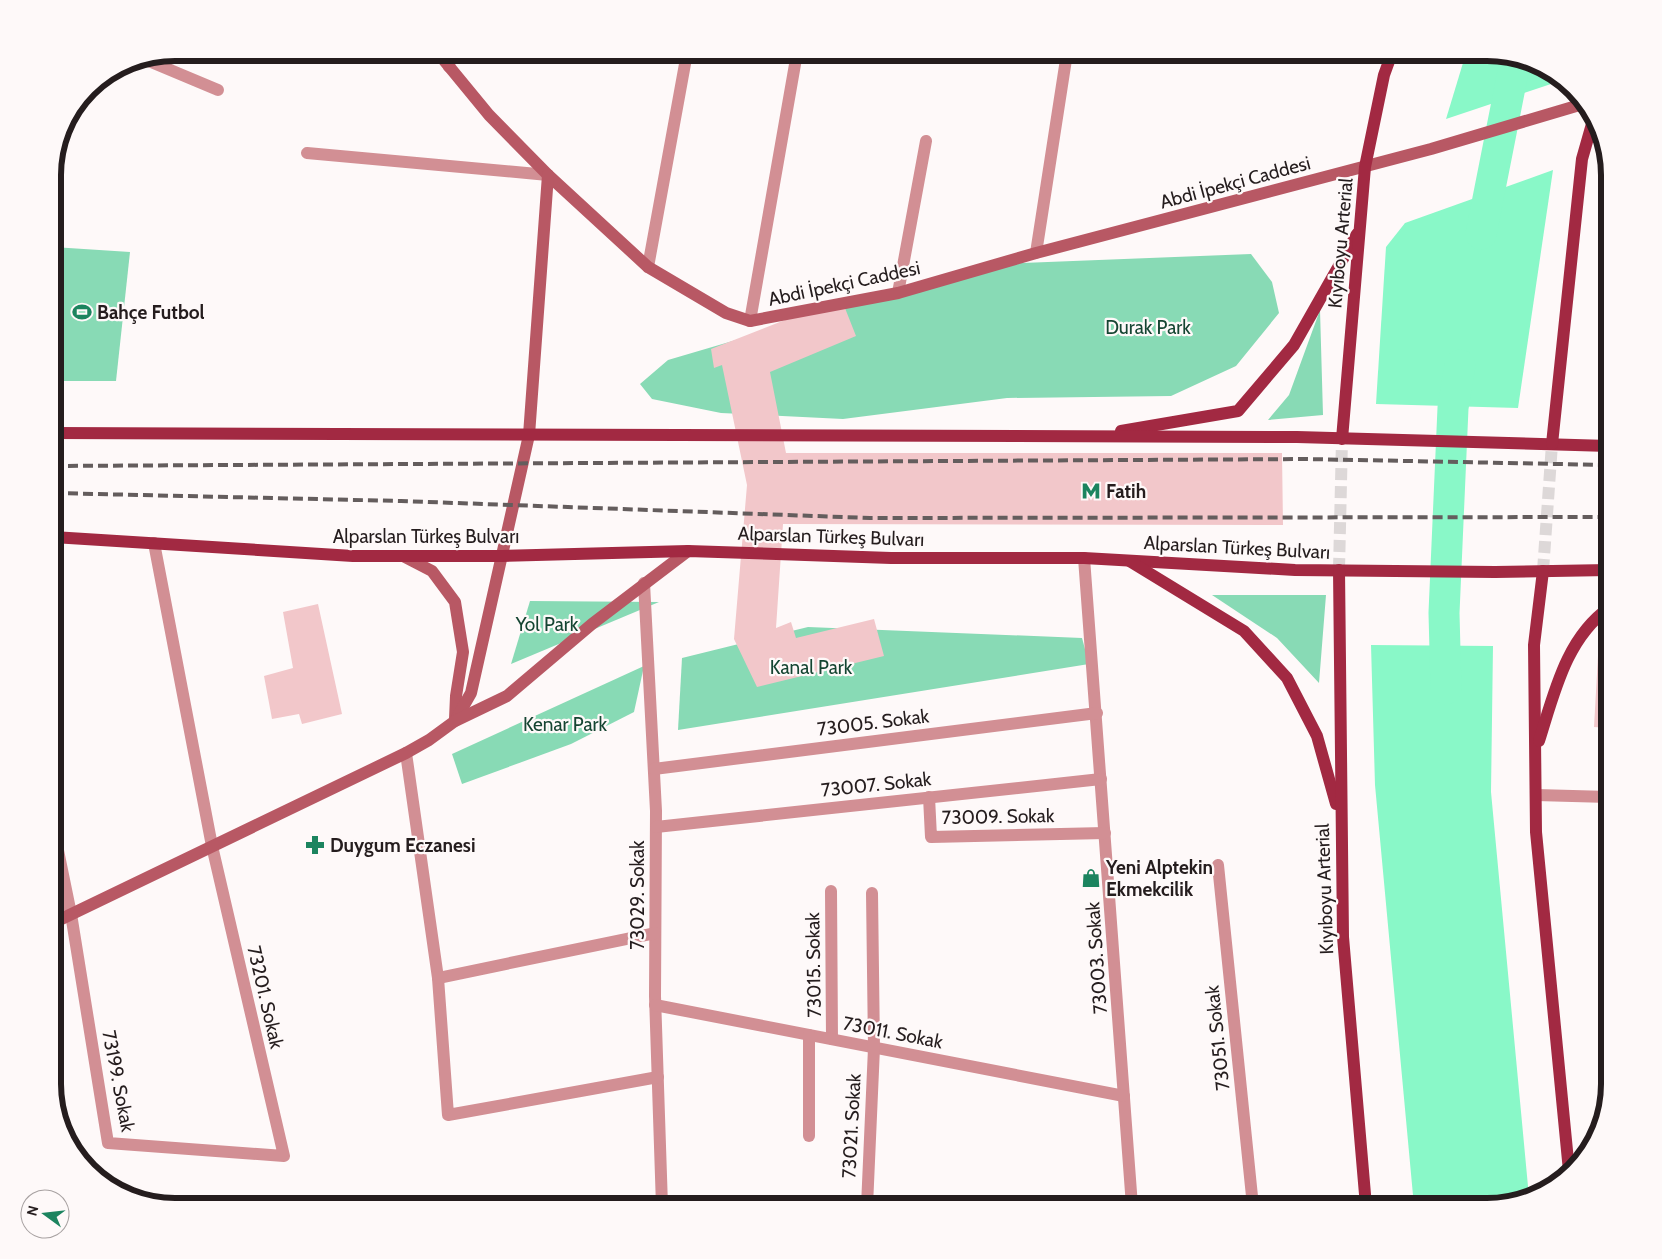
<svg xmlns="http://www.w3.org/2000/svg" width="1662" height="1259" font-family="Cabin,sans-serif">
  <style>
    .green { fill: #88dab5 }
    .water { fill: #89f8c8 }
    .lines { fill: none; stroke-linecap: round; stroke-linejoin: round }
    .canal { stroke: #89f8c8; stroke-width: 31 }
    .building { fill: #f2c7ca }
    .primary-tunnel { stroke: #ddd8d8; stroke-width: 12; stroke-dasharray: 12 6; stroke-linecap: butt }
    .street { stroke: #d28f94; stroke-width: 12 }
    .secondary { stroke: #b85864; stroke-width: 12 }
    .primary { stroke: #a22942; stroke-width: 12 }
    .rail { stroke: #645d5d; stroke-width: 4; stroke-dasharray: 10 5; stroke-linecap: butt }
    .labels { text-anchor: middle; stroke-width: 4.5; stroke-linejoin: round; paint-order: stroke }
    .street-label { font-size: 19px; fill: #251d1e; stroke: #fef9f9 }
    .poi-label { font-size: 19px; font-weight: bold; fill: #251d1e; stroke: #fef9f9; text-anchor: start }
    .park-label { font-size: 19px; fill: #154532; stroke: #fef9f9 }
    .rim { fill: none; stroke: #251d1e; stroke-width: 6 }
  </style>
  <rect width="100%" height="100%" fill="#fef9f9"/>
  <g class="green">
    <path d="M53,247L130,252L116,381H53Z"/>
    <path d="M1251,254L1272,282L1279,313L1236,366L1171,396L1007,398L843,419L721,413L652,399L640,384L668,360L994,264Z"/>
    <path d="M1320,310L1323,415L1268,420L1289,395Z"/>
    <path d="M1212,595H1326L1319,683L1277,638Z"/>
    <path d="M530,601L659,602L511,664Z"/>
    <path d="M808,627L1082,638L1089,664L678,730L682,658Z"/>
    <path d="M644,666L634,712L571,744L462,784L452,754Z"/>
  </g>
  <g class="water">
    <path d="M1466,53C1499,53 1537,57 1563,80L1446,119Z"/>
    <path d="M1553,170L1518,408L1376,404L1386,247L1405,223Z"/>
    <path d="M1371,645L1493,646L1491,792L1529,1197L1487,1206H1414L1375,785Z"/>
  </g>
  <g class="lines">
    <g class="canal">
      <path d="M1481,234L1516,57"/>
      <path d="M1446,689L1444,613L1453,408L1460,365"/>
    </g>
  </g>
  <g class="building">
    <path d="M841,298L856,336L770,372L786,453H1282L1283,525L783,524L776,628L791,622L796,638L874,619L884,656L757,687L734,639L747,485L722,365L714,368L711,349Z"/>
    <path d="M318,604L342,714L302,724L299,714L272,719L264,676L293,668L283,612Z"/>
    <path d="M1598,656L1609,657V728L1594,727Z"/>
  </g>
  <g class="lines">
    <g class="primary-tunnel">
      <path d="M1339,570L1342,439"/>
      <path d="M1543,571L1552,444"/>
    </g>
    <g class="street">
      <path d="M144,59L218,90"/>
      <path d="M449,67L451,53"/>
      <path d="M307,153L548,175"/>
      <path d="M1036,253L1067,53"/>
      <path d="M648,267L687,53"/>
      <path d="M898,293L926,141"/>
      <path d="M750,321L797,53"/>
      <path d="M1084,558L1132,1206"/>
      <path d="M644,583L656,811L655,996L662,1206"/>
      <path d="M406,753L438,978L448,1115L658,1077"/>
      <path d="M654,769L1097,713"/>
      <path d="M1536,795L1609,797"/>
      <path d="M929,797L931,837L1105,833"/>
      <path d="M53,826L71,914L108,1143L284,1156L212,846L154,543"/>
      <path d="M656,827L1101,779"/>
      <path d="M1218,865L1253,1206"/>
      <path d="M831,891L832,1039"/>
      <path d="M438,978L655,933"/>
      <path d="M655,1005L1124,1096"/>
      <path d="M809,1035V1136"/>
      <path d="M867,1206L874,1048L872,893"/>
    </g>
    <g class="secondary">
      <path d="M438,53L489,115L548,175L648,267L726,313L750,321L898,293L1036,253L1431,149L1583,104"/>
      <path d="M403,556L432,571L455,602L463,652L456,696L455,719"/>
      <path d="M455,721L471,693L529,435L548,175"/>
      <path d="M53,923L406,753L429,740L455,721L507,696L592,624L688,551"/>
    </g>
    <g class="primary">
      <path d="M1121,431L1238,411L1294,345L1357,234"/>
      <path d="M53,433L1297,437L1609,446"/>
      <path d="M1342,439L1365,167L1384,75L1392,53"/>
      <path d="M1552,444L1582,159L1594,117"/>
      <path d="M53,537L353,556H502L688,551L891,558H1084L1295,570L1495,572L1609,570"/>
      <path d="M1131,562L1244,631L1287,678L1317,736L1336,804"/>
      <path d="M1339,570L1343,937L1366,1206"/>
      <path d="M1543,571L1534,645L1536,832L1569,1171"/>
      <path d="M1539,741C1554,694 1566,638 1609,608"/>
    </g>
    <g class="rail">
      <path d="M53,466L1306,459L1609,465"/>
      <path d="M53,493L401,501L870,518L1609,517"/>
    </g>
  </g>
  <defs>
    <g id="stadium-bare" transform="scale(1.5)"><path d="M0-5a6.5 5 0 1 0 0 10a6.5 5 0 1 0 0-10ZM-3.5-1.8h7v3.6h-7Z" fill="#1c845f" stroke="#fef9f9" stroke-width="2.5" paint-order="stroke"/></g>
    <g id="metro-bare" transform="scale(1.5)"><path d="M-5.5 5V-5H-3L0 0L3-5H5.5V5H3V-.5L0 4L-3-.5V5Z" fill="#1c845f" stroke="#fef9f9" stroke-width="2.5" paint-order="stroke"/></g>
    <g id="pharmacy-bare" transform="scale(1.5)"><path d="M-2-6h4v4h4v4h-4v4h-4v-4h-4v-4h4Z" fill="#1c845f" stroke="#fef9f9" stroke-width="2.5" paint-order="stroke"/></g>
    <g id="shop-bare" transform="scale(1.5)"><path d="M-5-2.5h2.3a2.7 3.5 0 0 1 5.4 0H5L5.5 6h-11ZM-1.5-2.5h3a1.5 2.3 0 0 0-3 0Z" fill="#1c845f" stroke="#fef9f9" stroke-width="2.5" paint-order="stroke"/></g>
  </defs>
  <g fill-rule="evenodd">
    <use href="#stadium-bare" x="82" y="312"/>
    <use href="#metro-bare" x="1091" y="491"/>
    <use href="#pharmacy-bare" x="315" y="845"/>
    <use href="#shop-bare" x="1091" y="878"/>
  </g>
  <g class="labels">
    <g class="street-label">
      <text transform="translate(1235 182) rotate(-15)" y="7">Abdi İpekçi Caddesi</text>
      <text transform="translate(1340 243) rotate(-85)" y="7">Kıyıboyu Arterial</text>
      <text transform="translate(844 283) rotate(-12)" y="7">Abdi İpekçi Caddesi</text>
      <text x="426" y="543">Alparslan Türkeş Bulvarı</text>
      <text transform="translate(831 536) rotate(2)" y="7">Alparslan Türkeş Bulvarı</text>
      <text transform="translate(1237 547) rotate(3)" y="7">Alparslan Türkeş Bulvarı</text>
      <text transform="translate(873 722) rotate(-7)" y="7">73005. Sokak</text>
      <text transform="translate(876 784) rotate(-6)" y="7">73007. Sokak</text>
      <text transform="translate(998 816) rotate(-1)" y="7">73009. Sokak</text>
      <text transform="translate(1324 889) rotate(-92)" y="7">Kıyıboyu Arterial</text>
      <text transform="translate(637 895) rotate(-90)" y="7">73029. Sokak</text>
      <text transform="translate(1096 958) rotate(-94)" y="7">73003. Sokak</text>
      <text transform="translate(813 965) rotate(-91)" y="7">73015. Sokak</text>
      <text transform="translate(266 997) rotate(77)" y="7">73201. Sokak</text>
      <text transform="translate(893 1032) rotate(11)" y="7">73011. Sokak</text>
      <text transform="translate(1217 1038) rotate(-96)" y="7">73051. Sokak</text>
      <text transform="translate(119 1081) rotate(79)" y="7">73199. Sokak</text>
      <text transform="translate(851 1126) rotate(-87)" y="7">73021. Sokak</text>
    </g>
    <g class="poi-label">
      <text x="97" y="319">Bahçe Futbol</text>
      <text x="1106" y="498">Fatih</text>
      <text x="330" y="852">Duygum Eczanesi</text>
      <text x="1106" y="874">Yeni Alptekin<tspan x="1106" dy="22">Ekmekcilik</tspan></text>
    </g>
    <g class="park-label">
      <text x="1148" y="334">Durak Park</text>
      <text x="547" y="631">Yol Park</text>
      <text x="811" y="674">Kanal Park</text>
      <text x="565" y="731">Kenar Park</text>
    </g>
  </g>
  <path d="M0 0H1662V1259H0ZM175 61H1487A114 114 0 0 1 1601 175V1084A114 114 0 0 1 1487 1198H175A114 114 0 0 1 61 1084V175A114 114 0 0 1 175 61Z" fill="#fef9f9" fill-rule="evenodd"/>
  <path class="rim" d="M175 61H1487A114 114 0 0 1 1601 175V1084A114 114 0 0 1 1487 1198H175A114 114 0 0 1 61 1084V175A114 114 0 0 1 175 61Z"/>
  <g transform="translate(45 1214) rotate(285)"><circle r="24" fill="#fef9f9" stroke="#a7a1a1"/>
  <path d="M0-4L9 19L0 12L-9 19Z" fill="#1c845f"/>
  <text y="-8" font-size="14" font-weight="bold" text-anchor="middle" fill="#251d1e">N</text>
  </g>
</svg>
